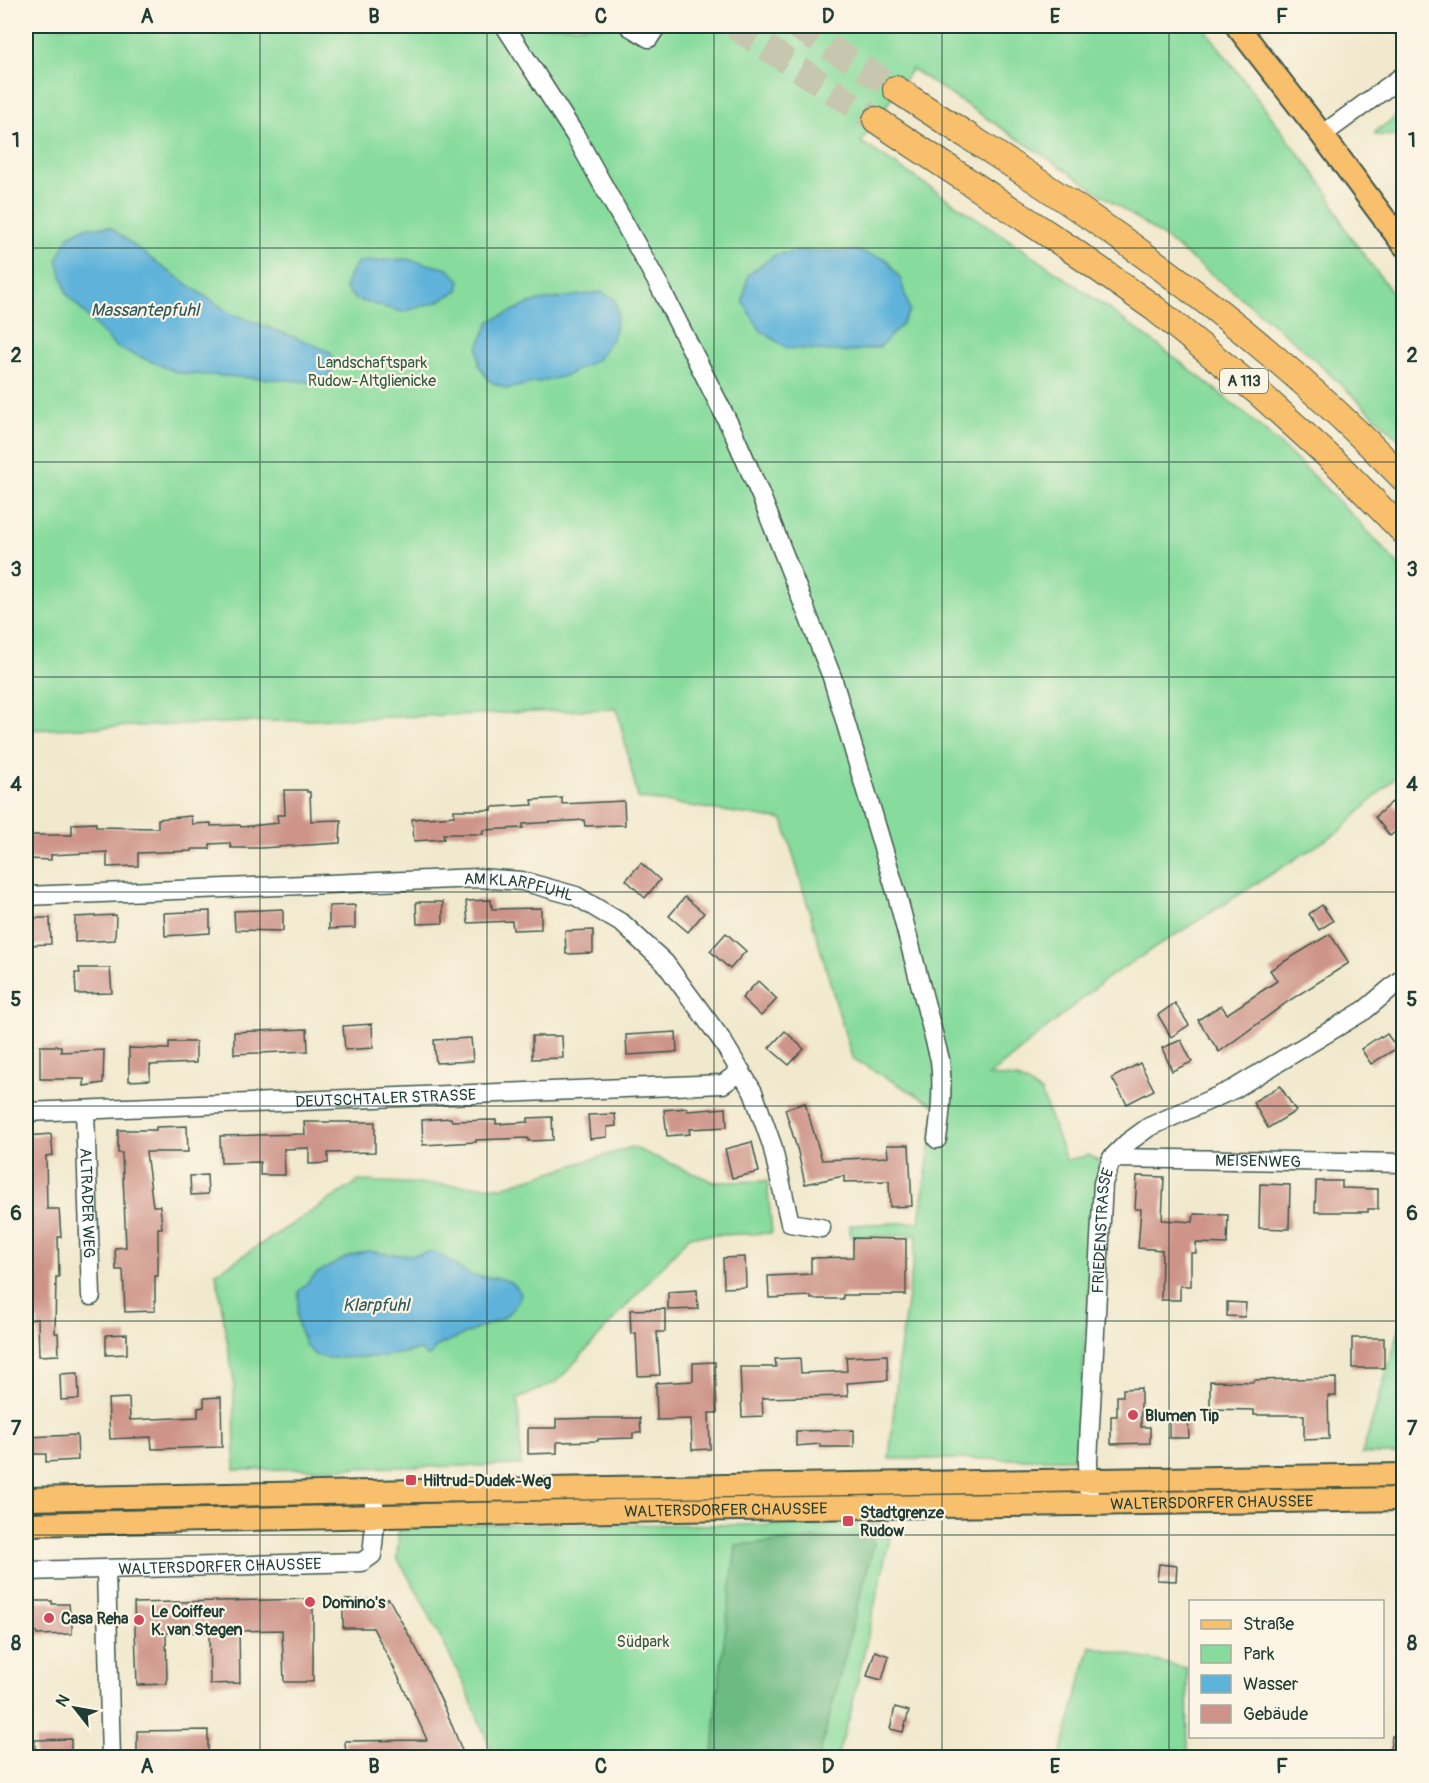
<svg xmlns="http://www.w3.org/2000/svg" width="1429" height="1783" font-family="Pangolin,sans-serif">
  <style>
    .green { fill: #87db9d; stroke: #538c68; stroke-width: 1.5 }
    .forest { fill: #6dbb84; stroke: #467c5c; stroke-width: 1.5 }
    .water { fill: #5eb3da; stroke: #3e7887; stroke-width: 1.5 }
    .building { fill: #ce9489 }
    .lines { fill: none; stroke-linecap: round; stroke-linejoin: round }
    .highway-tunnel { stroke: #c7c7af; stroke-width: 26; stroke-dasharray: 26 13; stroke-linecap: butt }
    .minor-casing { stroke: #3e574b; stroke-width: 21 }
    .major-casing { stroke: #3e574b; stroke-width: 26 }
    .highway-casing { stroke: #3e574b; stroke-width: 28 }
    .minor { stroke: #fff; stroke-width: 18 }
    .major { stroke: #f8bf6c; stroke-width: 22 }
    .highway { stroke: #f8bf6c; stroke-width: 26 }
    .grid { fill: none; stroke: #1f3d34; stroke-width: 1.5; stroke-opacity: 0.55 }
    .poi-dot { fill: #d1495b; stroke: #fcf5e5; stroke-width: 2 }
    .labels { text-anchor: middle; stroke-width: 4.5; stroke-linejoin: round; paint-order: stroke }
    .shield { fill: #fcf5e5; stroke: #617469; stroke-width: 1.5 }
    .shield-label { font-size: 15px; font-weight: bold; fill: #1f3d34 }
    .park-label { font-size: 16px; fill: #345d49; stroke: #fcf5e5 }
    .street-label { font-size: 16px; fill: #1f3d34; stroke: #fcf5e5 }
    .poi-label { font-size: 16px; font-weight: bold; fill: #1f3d34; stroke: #fcf5e5; text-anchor: start }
    .water-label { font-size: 18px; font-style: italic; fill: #2f5a5e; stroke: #fcf5e5 }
    .neatline { fill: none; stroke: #1f3d34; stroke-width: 2 }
    .grid-label { font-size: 20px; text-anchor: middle; font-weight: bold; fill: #1f3d34 }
  </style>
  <rect width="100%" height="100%" fill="#fcf5e5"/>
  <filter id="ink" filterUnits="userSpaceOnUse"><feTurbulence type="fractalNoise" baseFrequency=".0167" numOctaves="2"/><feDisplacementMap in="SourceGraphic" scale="12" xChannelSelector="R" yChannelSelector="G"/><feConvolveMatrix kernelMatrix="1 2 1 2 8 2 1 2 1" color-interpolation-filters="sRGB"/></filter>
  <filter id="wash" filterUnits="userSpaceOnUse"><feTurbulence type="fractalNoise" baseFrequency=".008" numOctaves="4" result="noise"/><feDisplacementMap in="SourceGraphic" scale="24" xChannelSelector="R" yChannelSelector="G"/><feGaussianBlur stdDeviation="1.35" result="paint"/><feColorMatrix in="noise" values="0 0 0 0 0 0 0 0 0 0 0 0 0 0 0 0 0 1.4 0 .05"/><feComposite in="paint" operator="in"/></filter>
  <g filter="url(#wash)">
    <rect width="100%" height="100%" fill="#f1e9ce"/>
    <g class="green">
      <path d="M26,26H1203L1327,191L1347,232L1403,307V443L1301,347L1234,292L1165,238L1079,179L912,69L861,142C992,228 1124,313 1244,413C1301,461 1354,515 1403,570V770L1340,831L1107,978L989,1076L1017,1078L1041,1092L1066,1160L1089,1155L1098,1160L1100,1169L1096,1203L1076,1459H889L899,1357L917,1235L850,1237V1225L919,1222L936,1106L852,1058L783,820L638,798L617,709L26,730Z"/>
      <path d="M1403,112V136L1375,135V132Z"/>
      <path d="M632,1147L714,1182L767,1181L772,1233L690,1236L558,1381L518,1399L521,1465L235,1470L234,1382L216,1273L359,1181L502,1187Z"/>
      <path d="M1403,1314V1454H1362L1401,1324Z"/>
      <path d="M399,1524L890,1525V1537L850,1715L837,1757H494L464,1684L417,1591L397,1558Z"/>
      <path d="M1090,1646L1187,1668L1188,1757H1060Z"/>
    </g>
    <path class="forest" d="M868,1535L874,1543L819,1757H713L717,1697L736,1545Z"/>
    <g class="water">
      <path d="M86,227H110L158,264L230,313L312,344L330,352L335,364L330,374L314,382L179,373L116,347L67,294L57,260L69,236Z"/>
      <path d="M802,251H857L886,259L900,278L910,311L900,326L880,347L847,352L787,348L760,330L743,302L748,275L775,255Z"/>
      <path d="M406,259L448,269L460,280L458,291L437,302L402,312L355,299L345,288L351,271L358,262Z"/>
      <path d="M601,292L615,299L618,315L613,337L598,359L565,376L507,389L489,381L479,365L478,347L490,321L533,302Z"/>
      <path d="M368,1251C383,1253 398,1256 414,1255C420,1255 425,1251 432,1252C447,1255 457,1270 472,1275C489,1280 511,1273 521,1294C517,1305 513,1311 503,1318L442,1344L436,1347L430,1356H427L420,1350L380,1357L328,1358L315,1355L306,1346L298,1326L297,1315L299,1291L317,1273L349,1256Z"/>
    </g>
    <g id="blocks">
      <g class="building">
        <path d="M284,790H307V792H310L311,821L341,820L340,843L261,848H231L230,843L210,844V849H192V851L138,853V866L107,867V852L51,855V860L28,859V835H72V824L96,823V827L158,828V819L191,816L192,824L211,823V826L240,825L241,827L278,823L277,815H285Z"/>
        <path d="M562,798V804L624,801L625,825L585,826L584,820L523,824V828L483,830V834H443L444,839L414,841L412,819L454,816V810H492V807L533,805L532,800Z"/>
        <path d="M1392,802L1404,816V825L1390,836L1375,817Z"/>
        <path d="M641,863L660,880L645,898L626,880Z"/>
        <path d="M685,897L704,913L688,932L669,916Z"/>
        <path d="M491,900L492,909L541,908V929L513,930L512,921L468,923L466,901Z"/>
        <path d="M416,902H443V923L417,924Z"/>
        <path d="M355,905V928L329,929V906Z"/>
        <path d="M1322,905L1333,921L1319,930L1309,914Z"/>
        <path d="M283,909V931L235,930L234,911Z"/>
        <path d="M210,911V933L165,936L164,913Z"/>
        <path d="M116,915L115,940L75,942V917Z"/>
        <path d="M26,918H50L51,944L26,945Z"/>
        <path d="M593,930V953L566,954L565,931Z"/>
        <path d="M726,933L746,951L730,969L710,951Z"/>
        <path d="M1330,934L1349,963L1290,1000L1219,1052L1198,1020L1221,1005L1227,1014L1277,981L1270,970Z"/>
        <path d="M79,968H110L112,993L76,994L75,973H80Z"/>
        <path d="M758,981L777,999L761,1016L742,998Z"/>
        <path d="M1175,1003L1189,1025L1171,1037L1158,1015Z"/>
        <path d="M372,1024L373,1048L345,1050L343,1026Z"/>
        <path d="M307,1029L308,1051L234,1054V1032Z"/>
        <path d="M785,1031L804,1049L789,1065L769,1048Z"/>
        <path d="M676,1032L677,1052L627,1055L626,1035Z"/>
        <path d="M1387,1034L1397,1048L1371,1064L1361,1049L1380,1036L1381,1038Z"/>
        <path d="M532,1036H562L563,1058L532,1059Z"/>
        <path d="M471,1038L473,1061L436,1063L434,1040Z"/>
        <path d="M1181,1040L1192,1062L1172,1071L1162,1048Z"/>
        <path d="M169,1042H196V1063L150,1065V1080L129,1081V1048L169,1049Z"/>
        <path d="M40,1046H61V1052L104,1050L103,1083L84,1086V1079H40Z"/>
        <path d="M1140,1063L1154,1090L1127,1104L1112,1078Z"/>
        <path d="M1280,1086L1296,1111L1268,1128L1253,1102Z"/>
        <path d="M805,1103L822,1160L888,1157L887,1145H909L912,1206L890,1207L889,1181L844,1182V1176L805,1184L798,1152L785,1109Z"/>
        <path d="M687,1108V1111L726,1108L727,1127L689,1129L690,1134L667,1136L664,1110Z"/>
        <path d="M615,1114L616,1126L607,1127V1137L590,1139L588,1115Z"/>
        <path d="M552,1117L553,1140L528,1141V1138L476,1140V1142L423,1145L422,1120L451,1118L452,1121L496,1120V1124L528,1122V1118Z"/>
        <path d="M304,1122H375V1152L328,1153V1163L309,1164V1148L284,1149L285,1175H260V1162L221,1163L220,1136L305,1134Z"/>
        <path d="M187,1126L188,1152H146L153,1206H160L162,1228H158V1276H155V1311L125,1312L123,1270H116L115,1248L126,1247L122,1153H118V1130H156V1127Z"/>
        <path d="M51,1134L53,1155L46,1156L47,1209H59L61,1237H58L59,1277H56L55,1333H58L59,1355L39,1356L38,1319L26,1320V1211H27L26,1136Z"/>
        <path d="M752,1142L759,1172L732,1178L725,1149Z"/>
        <path d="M207,1175L208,1194L191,1195L190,1176Z"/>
        <path d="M1137,1176L1164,1177L1162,1220L1193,1222L1194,1214L1228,1215L1227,1244L1196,1243V1253H1191V1286H1180V1300H1161L1162,1250L1138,1248L1141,1209H1135Z"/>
        <path d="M1316,1181H1342V1188L1378,1189V1209H1368V1212H1315Z"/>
        <path d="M1260,1184L1290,1185L1289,1229L1259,1228Z"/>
        <path d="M853,1238L906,1239V1295H843V1299H811V1296L769,1298L768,1276L811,1274V1258L853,1257Z"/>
        <path d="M745,1257L746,1287L724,1288L723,1258Z"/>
        <path d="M697,1290L698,1309L668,1310V1292Z"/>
        <path d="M1227,1302L1246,1303L1245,1317L1227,1316Z"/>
        <path d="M665,1309V1332H657L660,1375L638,1376L636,1333L631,1334L630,1310Z"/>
        <path d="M127,1334V1354L106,1355V1335Z"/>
        <rect x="1352" y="1338" width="32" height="30"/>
        <path d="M887,1355L888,1380L847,1383L848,1396L762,1398L763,1416L742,1417L740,1367H776L775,1359L800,1358L801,1373L847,1371L846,1357Z"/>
        <path d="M715,1362L717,1413H709L710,1449L692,1450L691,1419L657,1420L656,1383L693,1381V1363Z"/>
        <path d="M78,1373L79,1399L61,1400L60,1374Z"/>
        <path d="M1336,1378V1396H1328L1329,1439L1304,1440V1415H1254V1410L1210,1409V1381L1254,1382V1380Z"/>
        <path d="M1141,1388V1427H1150V1443L1111,1444V1416H1117V1396H1123V1389Z"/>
        <path d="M221,1397L222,1447L152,1449L151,1437L110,1439L108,1399L129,1398L130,1420L198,1417V1408L204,1407V1398Z"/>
        <path d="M1169,1414H1188L1189,1438H1169Z"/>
        <path d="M598,1418H640L641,1433H633V1438L598,1439V1441L557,1442V1453L528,1454V1428H556V1419Z"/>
        <path d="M854,1430V1447H820V1444L796,1446V1431Z"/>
        <path d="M77,1435L78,1460L46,1462V1454H26V1437Z"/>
        <path d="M1159,1564L1177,1566L1176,1581L1157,1580Z"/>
        <path d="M313,1599V1682H284L282,1630L239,1631L240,1683L210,1684L209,1632L166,1633L167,1684L137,1685L134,1603Z"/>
        <path d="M389,1599L421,1657L447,1713L465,1758H346L345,1741L427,1740L397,1674L373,1628H343V1600Z"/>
        <path d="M31,1601H52V1604H69L70,1614H72V1634L37,1635L36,1632H32V1625H26V1604H32Z"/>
        <path d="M875,1651L889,1656L882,1680L867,1676Z"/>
        <path d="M895,1707L909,1711L903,1732L890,1729Z"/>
        <path d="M208,1730V1758H137V1731Z"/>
        <path d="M1392,1736L1404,1738V1757L1389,1755Z"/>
        <path d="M71,1739V1758H35V1740Z"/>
      </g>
    </g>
  </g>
  <g filter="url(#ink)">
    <use href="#blocks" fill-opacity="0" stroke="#3e574b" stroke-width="1.5"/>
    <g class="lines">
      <g class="highway-tunnel">
        <path d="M734,26L876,120"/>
        <path d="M796,26L896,89"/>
      </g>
      <g class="minor-casing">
        <g id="minor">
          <path d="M505,26L575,135L660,287L733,432L761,496L832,677L897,895L940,1060C943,1086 941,1113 937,1139"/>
          <path d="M629,26L649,38L656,27L654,26"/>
          <path d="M1322,135L1404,75"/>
          <path id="s1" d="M26,896L479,878L522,881L576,896L623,924L665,963L721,1039L753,1092L772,1145L790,1223L821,1228"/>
          <path id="s2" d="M85,1110L91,1296"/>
          <path id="s3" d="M26,1112L723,1084L741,1071"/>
          <path id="s4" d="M1112,1158L1404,1163"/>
          <path id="s5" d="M1089,1504L1088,1461L1103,1183L1112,1158L1127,1143L1149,1127L1234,1089L1365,1010L1404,977"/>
          <path d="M106,1569L111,1758"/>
          <path id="s6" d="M26,1571L362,1562L372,1555L374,1534V1492"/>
        </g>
      </g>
      <g class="major-casing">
        <g id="major">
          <path d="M1237,26L1322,135L1404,245"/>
          <path d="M26,1499L417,1491L1404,1475"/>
          <path id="s7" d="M26,1524L613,1511L1404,1499"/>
        </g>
      </g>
      <g class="highway-casing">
        <g id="highway">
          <path d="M896,89C959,131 1024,171 1086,214C1200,292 1308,379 1404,479"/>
          <path d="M876,120L1069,248L1154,308L1260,394L1339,466L1404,532"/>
        </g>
      </g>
      <use href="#minor" class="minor"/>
      <use href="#major" class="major"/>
      <use href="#highway" class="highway"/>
    </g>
  </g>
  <path class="grid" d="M260,26V1758M487,26V1758M714,26V1758M942,26V1758M1169,26V1758M26,248H1404M26,462H1404M26,677H1404M26,892H1404M26,1106H1404M26,1321H1404M26,1535H1404"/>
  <g class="poi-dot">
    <circle cx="1133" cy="1415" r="6"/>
    <rect x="405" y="1474" width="12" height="12" rx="3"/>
    <rect x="842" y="1515" width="12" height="12" rx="3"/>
    <circle cx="310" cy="1602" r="6"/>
    <circle cx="49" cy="1618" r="6"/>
    <circle cx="139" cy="1620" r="6"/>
  </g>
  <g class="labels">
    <rect class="shield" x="1220" y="369" width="48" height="24" rx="4.5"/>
    <g class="shield-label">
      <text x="1244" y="386">A 113</text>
    </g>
    <g class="park-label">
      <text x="372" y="368">Landschaftspark<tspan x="372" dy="18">Rudow-Altglienicke</tspan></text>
      <text x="643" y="1647">Südpark</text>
    </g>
    <g class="street-label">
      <text dy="6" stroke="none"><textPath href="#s1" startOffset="494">AM KLARPFUHL</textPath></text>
      <text dy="6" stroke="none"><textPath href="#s3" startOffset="360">DEUTSCHTALER STRASSE</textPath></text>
      <text dy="6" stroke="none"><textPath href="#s4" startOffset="146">MEISENWEG</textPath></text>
      <text dy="6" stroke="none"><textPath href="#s2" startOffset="93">ALTRADER WEG</textPath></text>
      <text dy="6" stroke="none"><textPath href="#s5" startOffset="274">FRIEDENSTRASSE</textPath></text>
      <text dy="6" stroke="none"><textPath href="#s7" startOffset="1186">WALTERSDORFER CHAUSSEE</textPath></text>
      <text dy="6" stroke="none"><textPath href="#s7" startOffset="700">WALTERSDORFER CHAUSSEE</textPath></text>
      <text dy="6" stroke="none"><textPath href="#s6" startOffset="194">WALTERSDORFER CHAUSSEE</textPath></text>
    </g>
    <g class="poi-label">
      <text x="1145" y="1421">Blumen Tip</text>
      <text x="423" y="1486">Hiltrud-Dudek-Weg</text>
      <text x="860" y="1518">Stadtgrenze<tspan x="860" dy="18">Rudow</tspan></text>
      <text x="322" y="1608">Domino's</text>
      <text x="151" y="1617">Le Coiffeur<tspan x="151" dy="18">K. van Stegen</tspan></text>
      <text x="61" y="1624">Casa Reha</text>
    </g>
    <g class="water-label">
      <text x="145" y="316">Massantepfuhl</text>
      <text x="376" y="1311">Klarpfuhl</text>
    </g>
  </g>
  <rect width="1429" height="1783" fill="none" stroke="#fcf5e5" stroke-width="66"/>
  <rect x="1189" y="1600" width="195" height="138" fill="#fcf5e5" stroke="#a4ab9e" stroke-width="1.5"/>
  <rect x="1201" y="1620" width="30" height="9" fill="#f8bf6c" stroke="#a4ab9e" stroke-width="1.5"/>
  <text x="1243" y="1630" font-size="18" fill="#1f3d34">Straße</text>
  <rect x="1201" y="1645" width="30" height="18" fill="#87db9d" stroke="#a4ab9e" stroke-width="1.5"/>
  <text x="1243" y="1660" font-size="18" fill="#1f3d34">Park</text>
  <rect x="1201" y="1675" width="30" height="18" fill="#5eb3da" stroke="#a4ab9e" stroke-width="1.5"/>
  <text x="1243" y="1690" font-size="18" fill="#1f3d34">Wasser</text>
  <rect x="1201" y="1705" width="30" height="18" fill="#ce9489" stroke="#a4ab9e" stroke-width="1.5"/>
  <text x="1243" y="1720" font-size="18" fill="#1f3d34">Gebäude</text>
  <g transform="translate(75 1708) rotate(301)" stroke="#fcf5e5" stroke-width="4.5" paint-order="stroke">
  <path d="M0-4.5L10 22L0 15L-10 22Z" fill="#1f3d34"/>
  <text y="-9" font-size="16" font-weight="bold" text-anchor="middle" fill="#1f3d34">N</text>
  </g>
  <rect x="33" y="33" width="1363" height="1717" class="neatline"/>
  <g class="grid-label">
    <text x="147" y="23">A</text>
    <text x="374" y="23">B</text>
    <text x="601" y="23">C</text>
    <text x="828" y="23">D</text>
    <text x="1055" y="23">E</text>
    <text x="1282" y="23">F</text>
    <text x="16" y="147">1</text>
    <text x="1412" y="147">1</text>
    <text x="16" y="362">2</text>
    <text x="1412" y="362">2</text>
    <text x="16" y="576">3</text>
    <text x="1412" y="576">3</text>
    <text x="16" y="791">4</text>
    <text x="1412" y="791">4</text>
    <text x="16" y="1006">5</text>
    <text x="1412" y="1006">5</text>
    <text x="16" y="1220">6</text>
    <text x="1412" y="1220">6</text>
    <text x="16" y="1435">7</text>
    <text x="1412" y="1435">7</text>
    <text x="16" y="1650">8</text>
    <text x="1412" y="1650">8</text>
    <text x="147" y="1773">A</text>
    <text x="374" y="1773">B</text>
    <text x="601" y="1773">C</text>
    <text x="828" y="1773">D</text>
    <text x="1055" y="1773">E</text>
    <text x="1282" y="1773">F</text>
  </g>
</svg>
